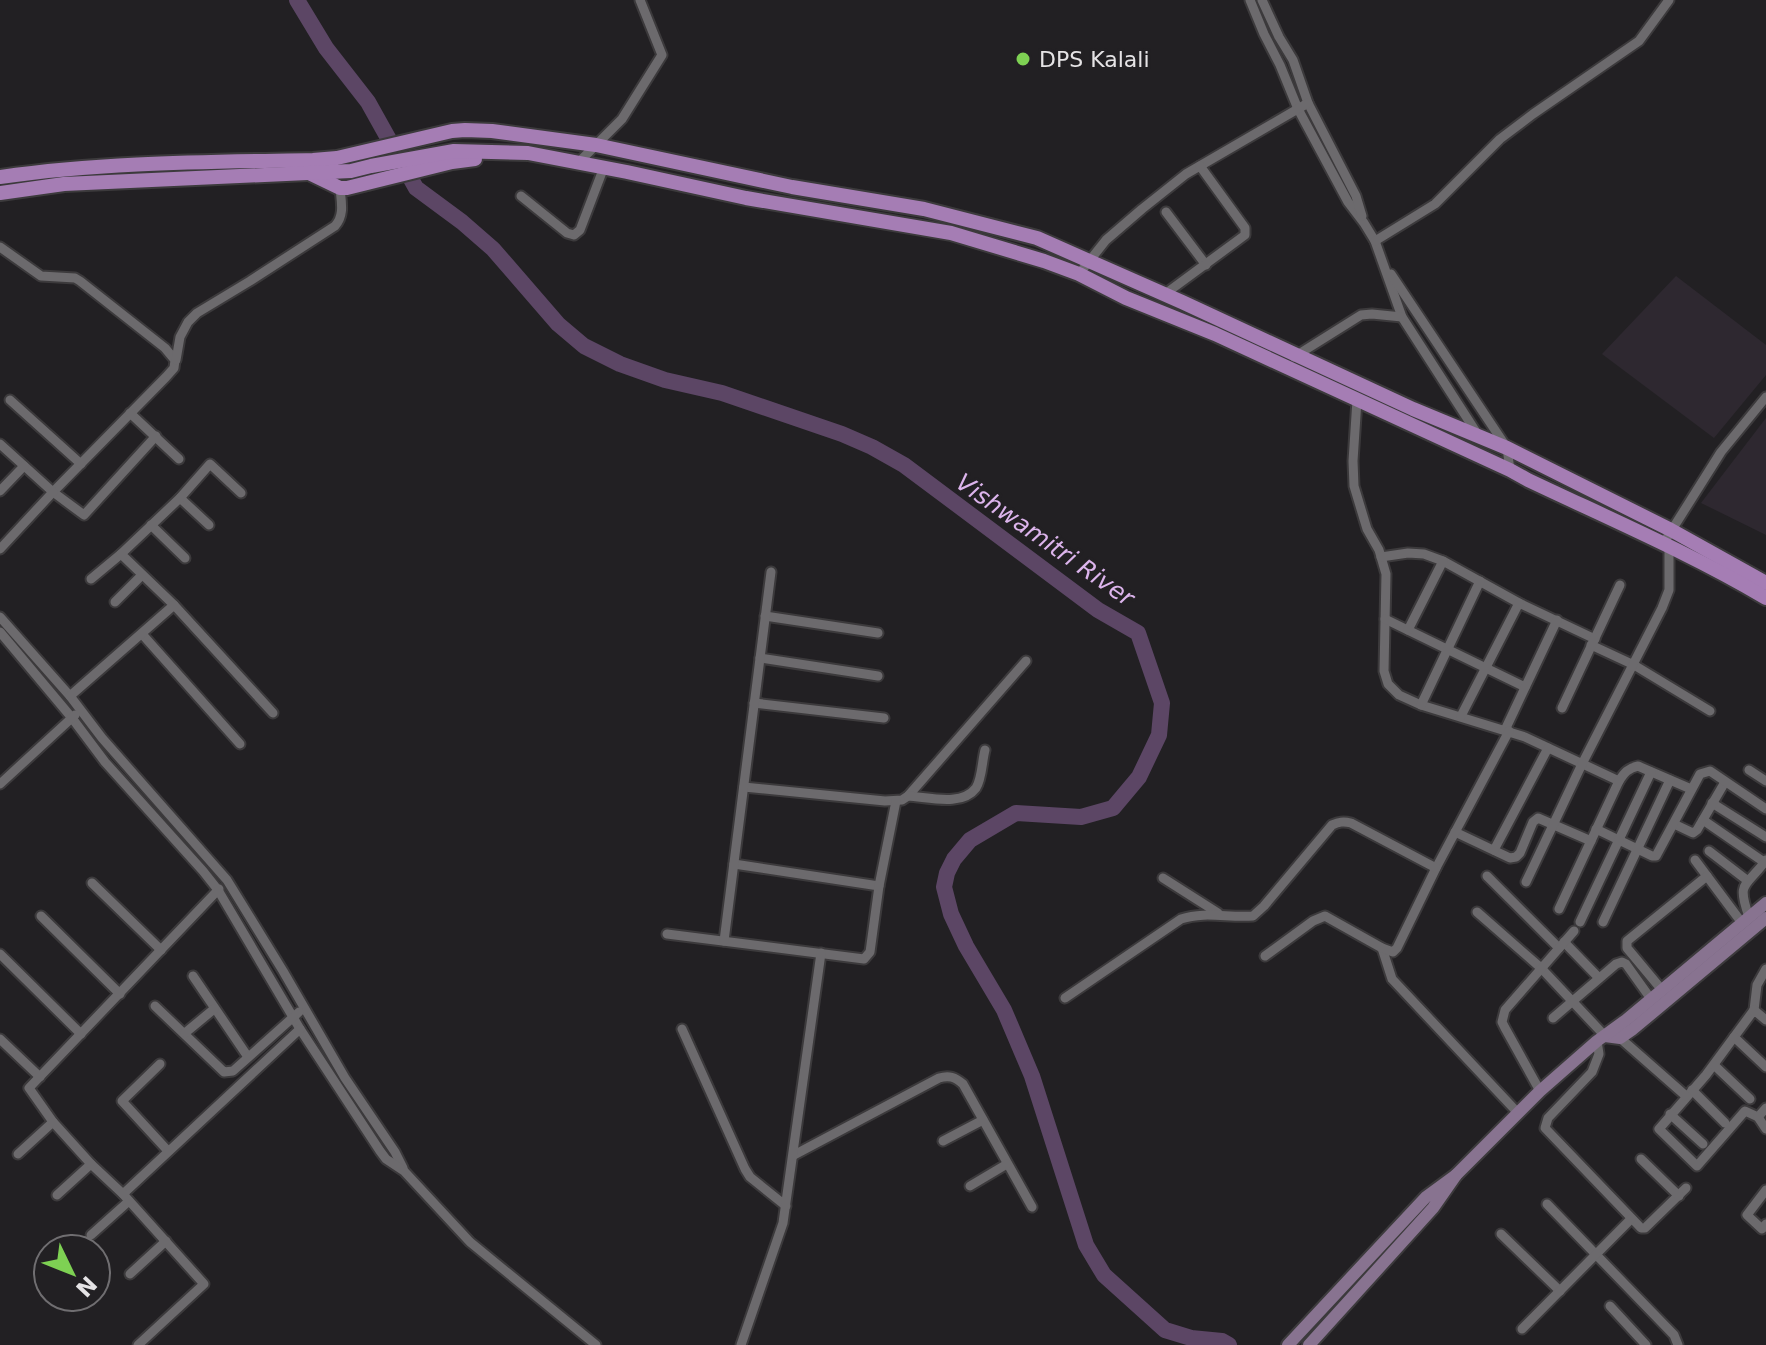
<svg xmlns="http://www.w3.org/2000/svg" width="1766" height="1345" font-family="'DejaVu Sans',sans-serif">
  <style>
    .built { fill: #2e2830 }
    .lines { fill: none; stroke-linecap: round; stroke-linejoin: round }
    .river { stroke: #5c4665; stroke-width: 16 }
    .street-casing { stroke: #3c3a3c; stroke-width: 13 }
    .secondary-casing { stroke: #3c3a3c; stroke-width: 16 }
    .primary-casing { stroke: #3c3a3c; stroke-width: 18 }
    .street { stroke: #6c6a6d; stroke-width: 9 }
    .secondary { stroke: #887390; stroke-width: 12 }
    .primary { stroke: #a57db4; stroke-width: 14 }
    .poi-dot { fill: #7ed153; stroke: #222023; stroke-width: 3 }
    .labels { text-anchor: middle; stroke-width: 6; stroke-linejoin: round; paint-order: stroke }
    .poi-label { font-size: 22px; fill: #e5e3e5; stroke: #222023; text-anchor: start }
    .water-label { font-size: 24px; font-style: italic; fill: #dcb4ec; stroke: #222023 }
  </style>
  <rect width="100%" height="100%" fill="#222023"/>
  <g class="built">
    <path d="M1676,276L1766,345V375L1714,438L1602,354Z"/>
    <path d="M1766,418V535L1701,503Z"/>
  </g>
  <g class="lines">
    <path class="river" d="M297,0L326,48L368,102L416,188L462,222L493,249L558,324L584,346L620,364L665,380L722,393L842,434L872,447L904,465L1098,610L1138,633L1162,703L1159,735L1139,777L1113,808L1081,817L1016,813L970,840L954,859L947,873L944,887L951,914L966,946L1004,1010L1032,1076L1086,1245L1104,1275L1165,1330L1191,1338L1222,1341L1229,1345"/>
    <g class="street-casing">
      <g id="street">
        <path d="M1250,0L1264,34L1280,65L1298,109L1348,202L1364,223L1375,241L1402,317L1478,435"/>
        <path d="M1262,0L1279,37L1293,60L1308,103L1356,196L1362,216"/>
        <path d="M579,162L622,119L662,55L640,0"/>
        <path d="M521,196L567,233L574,235L580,230L604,167"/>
        <path d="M1166,212L1206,265"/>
        <path d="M1375,241L1435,204L1500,139L1533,114L1639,41L1669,0"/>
        <path d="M0,247L41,276L75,278L80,281L165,348L175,360L174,368L166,377L53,492L84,515L156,436"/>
        <path d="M1079,274L1106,240L1142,209L1186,174L1308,103"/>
        <path d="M1391,274L1507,448L1510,470"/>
        <path d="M1165,294L1245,235V228L1200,166"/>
        <path d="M1294,357L1361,315L1372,314L1402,317"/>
        <path d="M176,360L180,337L188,322L197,313L250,281L335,226C345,215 341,201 340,188"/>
        <path d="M10,400L81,464"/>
        <path d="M1357,400L1353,461L1354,486L1367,529L1379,550L1386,574L1384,671L1388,684L1399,695L1421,705L1525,737L1619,781"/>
        <path d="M130,413L179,459"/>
        <path d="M0,444L53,492L0,549"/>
        <path d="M0,491L24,466"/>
        <path d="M180,498L209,525"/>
        <path d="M151,525L185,558"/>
        <path d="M1663,544L1721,452L1766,397"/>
        <path d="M1381,557L1408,553L1424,554L1443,561L1519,603L1595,639"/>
        <path d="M91,579L121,554"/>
        <path d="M115,602L142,575"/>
        <path d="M174,605L121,554L180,498L210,464L241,493"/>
        <path d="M765,616L878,633"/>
        <path d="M0,617L70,696L102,738L227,880L283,971L345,1078L395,1152L403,1168"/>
        <path d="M1385,619L1525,687"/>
        <path d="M1408,630L1443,561"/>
        <path d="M0,632L72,718L105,762L203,871L218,890L300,1029L380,1151L386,1159L404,1171L470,1242L596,1345"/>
        <path d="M142,634L240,744"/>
        <path d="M1591,645L1634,665L1710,711"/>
        <path d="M760,658L878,676"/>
        <path d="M70,696L174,605L273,713"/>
        <path d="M754,703L884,718"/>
        <path d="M1421,705L1480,581"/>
        <path d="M1562,708L1620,585"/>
        <path d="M1461,716L1519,603"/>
        <path d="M1505,730L1557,620"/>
        <path d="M1749,770L1766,781"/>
        <path d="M0,784L75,715"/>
        <path d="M744,787L885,801L902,800L908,796L1026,661"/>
        <path d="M908,796C928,797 962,807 976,788C982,779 982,761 985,750"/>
        <path d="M1712,803L1766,837"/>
        <path d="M1703,820L1764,862"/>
        <path d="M1674,824L1693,833L1697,830L1725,782"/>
        <path d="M1596,829L1652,856H1656L1700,774L1710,771L1766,809"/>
        <path d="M1455,832L1510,858L1516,857L1520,853L1533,822L1538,818L1591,841"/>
        <path d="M1494,850L1548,748"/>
        <path d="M1709,851L1748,881"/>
        <path d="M1695,860L1742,923"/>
        <path d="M734,864L879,886"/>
        <path d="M1487,876L1559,948"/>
        <path d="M1163,878L1218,913"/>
        <path d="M1526,882L1582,764L1662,608L1669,590V547"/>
        <path d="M92,883L161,950"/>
        <path d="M1559,909L1619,781C1624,773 1628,768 1638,766L1691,789"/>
        <path d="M1477,912L1541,968L1605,1036"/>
        <path d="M41,916L120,994"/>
        <path d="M1749,917C1736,880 1746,888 1766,860"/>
        <path d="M1580,922L1651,772"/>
        <path d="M1603,922L1670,780"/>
        <path d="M667,934L864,959L870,952L879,886L896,801"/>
        <path d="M724,941L771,572"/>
        <path d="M1564,942L1599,978"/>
        <path d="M1382,948L1392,979L1518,1113"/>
        <path d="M0,954L81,1034"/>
        <path d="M1265,956L1313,921L1325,916L1382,948L1393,952L1397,948L1436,868L1509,731"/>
        <path d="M193,976L248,1057"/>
        <path d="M1662,990L1627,948V941L1707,876"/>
        <path d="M1065,998L1181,919C1205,911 1228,918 1253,916L1264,906L1332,825C1339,822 1343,821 1351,823L1436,868"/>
        <path d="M155,1006L224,1072L233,1071L299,1012"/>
        <path d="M1754,1010L1757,985L1766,969"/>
        <path d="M1553,1018L1616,964L1622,962L1626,964L1651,999"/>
        <path d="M1766,1020L1754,1010L1706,1075L1659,1129L1697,1166L1745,1111L1758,1117L1766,1108"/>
        <path d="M682,1029L745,1169L750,1177L786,1206"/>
        <path d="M185,1033L214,1009"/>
        <path d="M1734,1037L1766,1067"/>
        <path d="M1620,1038L1686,1096"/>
        <path d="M0,1039L40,1077"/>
        <path d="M1597,1041L1599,1054L1592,1072L1548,1118L1545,1128L1641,1228H1645L1686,1188"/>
        <path d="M160,1064L122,1101L168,1151"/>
        <path d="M1714,1065L1750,1099"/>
        <path d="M1692,1090L1725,1123"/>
        <path d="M1540,1091L1505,1028L1502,1022L1505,1010L1574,931"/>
        <path d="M1670,1114L1703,1144"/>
        <path d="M1758,1117L1766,1129"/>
        <path d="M943,1141L983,1120"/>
        <path d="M18,1154L53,1122"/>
        <path d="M794,1155L939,1078C949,1075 955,1077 963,1084L1032,1207"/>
        <path d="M1641,1159L1679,1196"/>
        <path d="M970,1186L1007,1164"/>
        <path d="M1766,1190L1747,1215L1762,1229L1766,1224"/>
        <path d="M123,1194L300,1029"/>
        <path d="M57,1195L91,1164"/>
        <path d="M1547,1204L1674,1335L1678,1345"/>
        <path d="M1501,1234L1560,1291"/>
        <path d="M91,1235L129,1201"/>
        <path d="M130,1274L166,1241"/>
        <path d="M1610,1306L1646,1345"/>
        <path d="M1522,1329L1631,1219"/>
        <path d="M138,1345L204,1284L123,1194L91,1164L53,1122L29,1088L219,889"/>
        <path d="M741,1345L783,1223L821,953"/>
      </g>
    </g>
    <g class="secondary-casing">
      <g id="secondary">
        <path d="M1605,1036L1620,1038L1633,1029L1766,918"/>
        <path d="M1456,1175L1540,1091L1597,1041L1626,1020L1766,903"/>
        <path d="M1288,1345L1426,1197L1456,1175L1433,1208L1309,1345"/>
      </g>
    </g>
    <g class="primary-casing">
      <g id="primary">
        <path d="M311,174L340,188H347L452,162L475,159"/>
        <path d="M0,177C103,162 208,162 313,160L337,158L452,131L465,130L492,131L596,145L792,187L924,209L1037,238L1182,302L1413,409L1507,448L1671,530L1766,583"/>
        <path d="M0,193L64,184L351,171L371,166L454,151L528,153L627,172L746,198L951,233L1044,261L1079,274L1126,298L1215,334L1510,470L1528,480C1608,518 1690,553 1766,598"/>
      </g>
    </g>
    <use href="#street" class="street"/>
    <use href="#secondary" class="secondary"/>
    <use href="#primary" class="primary"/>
  </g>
  <circle class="poi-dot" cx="1023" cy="59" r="8"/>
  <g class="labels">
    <g class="poi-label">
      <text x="1039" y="67">DPS Kalali</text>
    </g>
    <g class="water-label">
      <text transform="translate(1045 540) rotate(35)" y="8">Vishwamitri River</text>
    </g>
  </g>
  <g transform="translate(72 1273) rotate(133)"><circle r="38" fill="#222023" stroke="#706e71" stroke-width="2"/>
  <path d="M0-6L14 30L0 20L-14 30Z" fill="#7ed153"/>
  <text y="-12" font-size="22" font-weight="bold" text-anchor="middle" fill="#e5e3e5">N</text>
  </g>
</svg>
